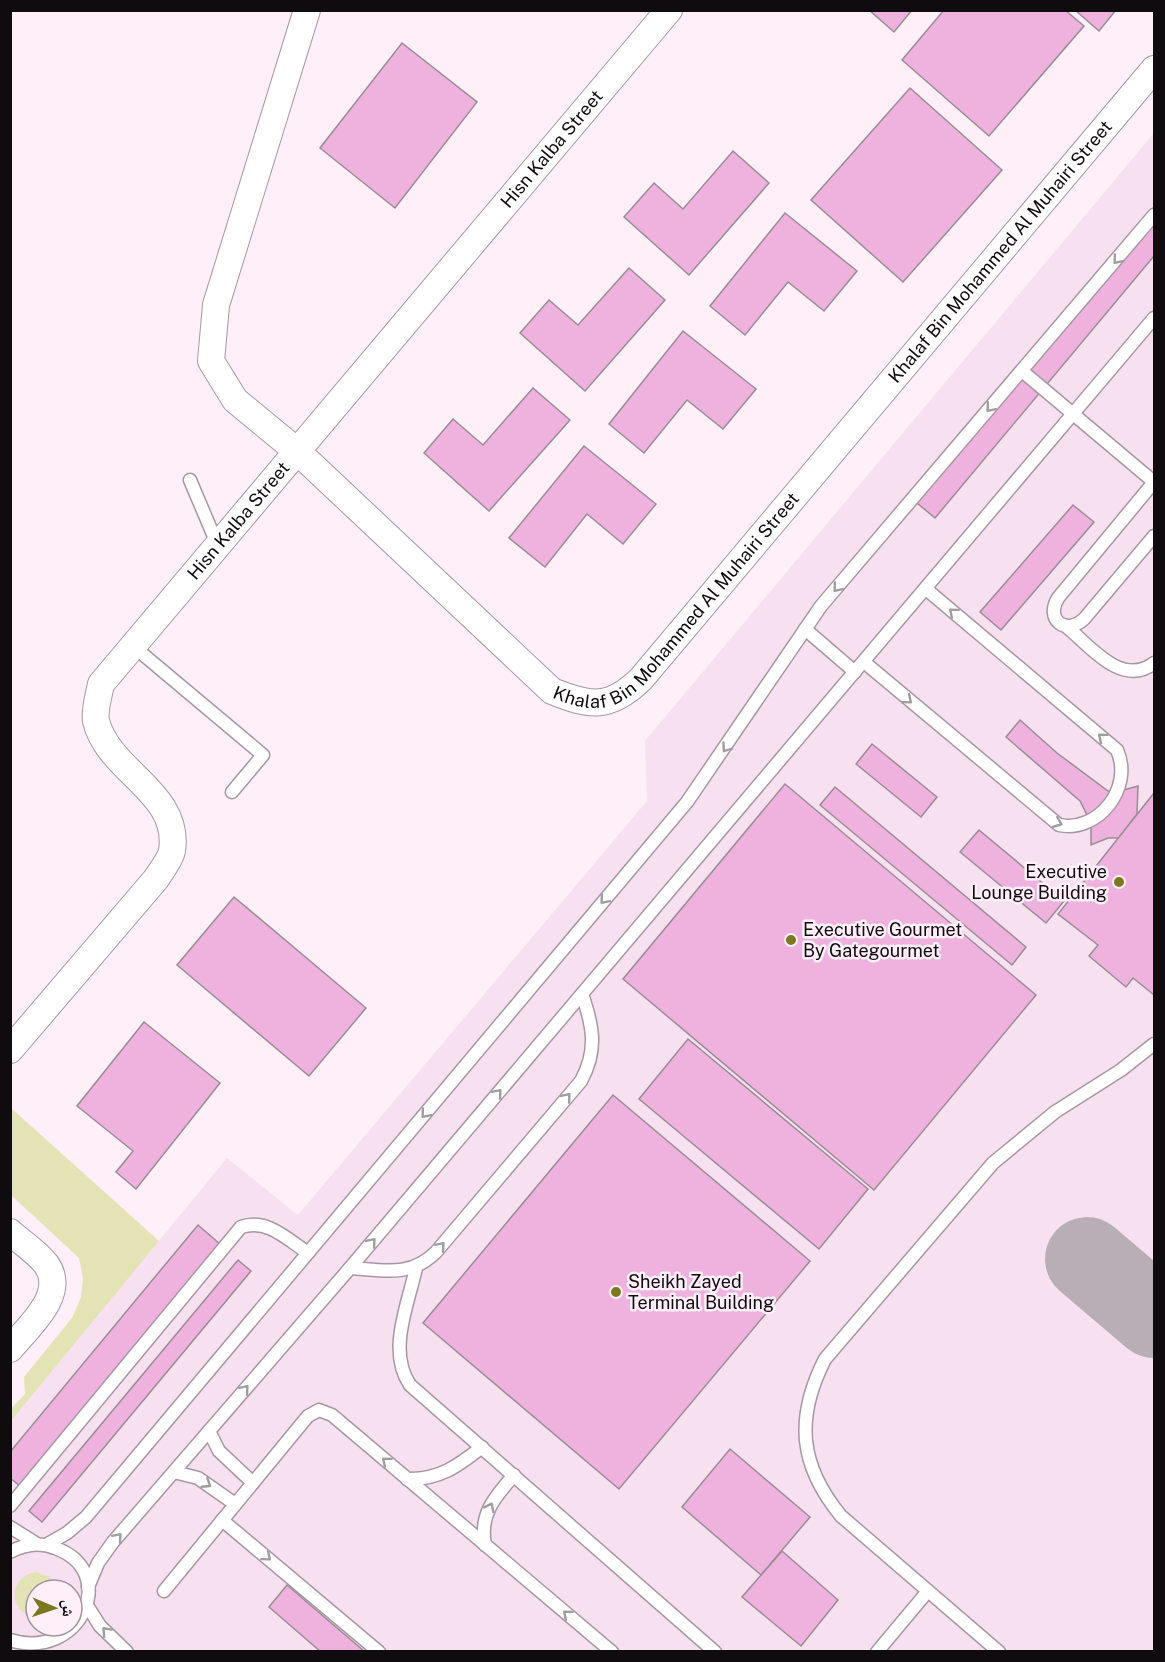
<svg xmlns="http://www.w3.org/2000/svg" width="1165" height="1662" font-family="'Public Sans','Noto Naskh Arabic',sans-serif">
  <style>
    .built { fill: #f7e1f0; fill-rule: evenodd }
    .green { fill: #e3e3b5 }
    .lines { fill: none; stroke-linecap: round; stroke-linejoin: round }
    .taxiway { stroke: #baaeb6; stroke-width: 84 }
    .building { fill: #efb2de; stroke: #998c95; stroke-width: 1.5 }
    .lane-casing { stroke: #a698a2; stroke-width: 15 }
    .street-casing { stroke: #a698a2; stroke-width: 28 }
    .lane { stroke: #fff; stroke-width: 12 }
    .street { stroke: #fff; stroke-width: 26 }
    .oneway { stroke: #9f9d9f }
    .poi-dot { fill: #7b781d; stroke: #feeff9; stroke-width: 2 }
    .labels { text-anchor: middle; stroke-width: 5; stroke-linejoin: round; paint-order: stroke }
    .street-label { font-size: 18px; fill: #100b0e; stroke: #feeff9 }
    .poi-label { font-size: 18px; fill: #100b0e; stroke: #feeff9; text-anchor: start }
  </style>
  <rect width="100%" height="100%" fill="#feeff9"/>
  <path class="built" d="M1154,133V1651L11,1652V1421L227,1158L298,1215L647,801L645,741ZM36,1590H72V1626H36Z"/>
  <g class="green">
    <path d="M11,1108L159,1241L11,1421V1409L25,1394L24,1377L72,1318L81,1297L83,1278L79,1258L11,1195Z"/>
    <path d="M36,1572L50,1577L58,1590H36V1617C7,1614 8,1576 36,1572Z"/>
  </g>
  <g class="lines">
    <path class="taxiway" d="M1087,1259L1154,1316"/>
  </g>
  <g class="building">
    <path d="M869,10H912L894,32Z"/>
    <path d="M944,10H1065L1084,26L989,136L902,60Z"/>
    <path d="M1075,10H1116L1099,31Z"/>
    <path d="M402,43L477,102L395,208L320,148Z"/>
    <path d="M910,88L1002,170L903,282L811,200Z"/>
    <path d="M733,151L769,183L689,275L624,217L654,183L683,209Z"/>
    <path d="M1154,207V256L935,518L911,498Z"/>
    <path d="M785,213L857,271L824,311L788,282L745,335L710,306Z"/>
    <path d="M629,268L665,300L585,391L520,333L549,300L578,325Z"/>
    <path d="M683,331L756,389L723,429L687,400L644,453L609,424Z"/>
    <path d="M533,388L570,420L489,511L424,453L453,419L483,445Z"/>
    <path d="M584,446L656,504L623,544L587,514L545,567L509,538Z"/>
    <path d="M1073,505L1094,522L1001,630L980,612Z"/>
    <path d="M1020,720L1057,753L1108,791L1116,792L1138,786L1137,814L1119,838H1108L1091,845V823L1080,801L1006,737Z"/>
    <path d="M872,744L937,797L921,817L856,764Z"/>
    <path d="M785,784L1036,995L874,1190L623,979Z"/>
    <path d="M835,787L1026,947L1012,965L820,805Z"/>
    <path d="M1154,793V995L1133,978L1126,987L1089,956L1098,945L1058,914Z"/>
    <path d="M979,830L1064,901L1046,923L960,852Z"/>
    <path d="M234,897L366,1008L309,1076L177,965Z"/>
    <path d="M144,1022L220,1083L136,1189L116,1172L133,1151L77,1106Z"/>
    <path d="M688,1039L868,1189L819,1249L639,1099Z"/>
    <path d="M613,1095L810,1261L619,1489L423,1323Z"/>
    <path d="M198,1225L220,1244L20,1486L10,1478V1452Z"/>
    <path d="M238,1260L251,1271L42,1522L29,1511Z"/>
    <path d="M730,1449L810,1517L761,1575L682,1507Z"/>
    <path d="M782,1551L838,1600L801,1646L742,1597Z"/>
    <path d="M287,1585L365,1652H321L269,1607Z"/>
  </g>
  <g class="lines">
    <g class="lane-casing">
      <g id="lane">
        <path d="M1022,371L1154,482"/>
        <path d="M190,480L218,546"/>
        <path d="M1154,482L1058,598C1045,619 1065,636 1084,619L1154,536"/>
        <path d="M1067,627C1090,646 1122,688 1154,663"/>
        <path d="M805,629L855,672"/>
        <path d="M133,646L263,755L232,792"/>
        <path d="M864,662L1059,825C1098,833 1134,788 1117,750L926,589"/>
        <path d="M350,1268C383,1270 410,1278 436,1252L581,1081C598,1050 593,1026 582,994"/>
        <path d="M416,1268C408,1305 387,1351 410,1385L715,1652"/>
        <path d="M209,1431L219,1451L253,1483"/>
        <path d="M174,1472L198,1478L235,1504"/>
        <path d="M407,1479C439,1480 458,1466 482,1447"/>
        <path d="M10,1506L241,1227C267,1218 287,1239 308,1253"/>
        <path d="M222,1520L379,1652"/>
        <path d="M10,1527L37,1544"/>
        <path d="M46,1545L67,1533L86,1517L687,802L821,606L1154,215"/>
        <path d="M485,1545C479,1514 495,1497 514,1475"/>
        <path d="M10,1552C25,1544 40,1542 55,1548C121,1571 81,1662 10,1640"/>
        <path d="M88,1587L98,1563L113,1542L350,1268L1154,318"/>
        <path d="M164,1591L308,1416L319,1410L332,1415L612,1652"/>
        <path d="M88,1607L100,1626L127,1652"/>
        <path d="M877,1652L928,1591"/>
        <path d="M999,1652L841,1516C799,1465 795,1418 825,1359L993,1163L1055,1112L1121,1070L1154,1044"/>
      </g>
    </g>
    <g class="street-casing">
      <g id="street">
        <path id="s1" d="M307,10L216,305L211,361L235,400L298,452L552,691C591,707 610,709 641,679L1154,69"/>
        <path id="s2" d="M10,1050L156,879C161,871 170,860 172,851C181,792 109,773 96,721C94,710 99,695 101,684L669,10"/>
        <path d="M10,1232C21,1242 37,1252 46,1264C68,1294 28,1327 10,1349"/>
      </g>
    </g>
    <use href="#lane" class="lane"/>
    <use href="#street" class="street"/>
  </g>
  <defs><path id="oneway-chevron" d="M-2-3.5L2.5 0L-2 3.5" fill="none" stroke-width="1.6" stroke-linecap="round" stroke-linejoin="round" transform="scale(1.5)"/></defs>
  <g class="oneway">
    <use href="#oneway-chevron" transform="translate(1117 260) rotate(130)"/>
    <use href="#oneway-chevron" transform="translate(990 408) rotate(131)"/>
    <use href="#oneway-chevron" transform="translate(837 588) rotate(130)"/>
    <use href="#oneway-chevron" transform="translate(953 612) rotate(-140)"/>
    <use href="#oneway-chevron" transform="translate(908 700) rotate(40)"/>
    <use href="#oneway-chevron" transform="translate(1102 737) rotate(-140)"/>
    <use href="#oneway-chevron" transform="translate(726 748) rotate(125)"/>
    <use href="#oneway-chevron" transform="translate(1058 823) rotate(22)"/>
    <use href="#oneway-chevron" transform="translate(604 900) rotate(130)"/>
    <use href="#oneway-chevron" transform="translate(498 1093) rotate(-50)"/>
    <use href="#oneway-chevron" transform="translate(567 1097) rotate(-50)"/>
    <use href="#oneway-chevron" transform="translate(425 1114) rotate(130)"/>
    <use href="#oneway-chevron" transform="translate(372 1242) rotate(-50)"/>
    <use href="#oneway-chevron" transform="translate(441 1246) rotate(-49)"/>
    <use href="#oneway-chevron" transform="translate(245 1389) rotate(-49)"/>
    <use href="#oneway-chevron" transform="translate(386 1461) rotate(-140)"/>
    <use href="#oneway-chevron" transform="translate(207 1484) rotate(33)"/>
    <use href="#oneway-chevron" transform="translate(490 1507) rotate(-63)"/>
    <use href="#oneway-chevron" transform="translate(118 1537) rotate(-49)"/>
    <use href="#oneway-chevron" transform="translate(267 1557) rotate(40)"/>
    <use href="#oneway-chevron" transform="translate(567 1614) rotate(-140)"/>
    <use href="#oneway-chevron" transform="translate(106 1631) rotate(-133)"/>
  </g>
  <g class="poi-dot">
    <circle cx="1119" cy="882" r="6"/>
    <circle cx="791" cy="940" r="6"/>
    <circle cx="616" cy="1292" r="6"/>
  </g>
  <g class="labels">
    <g class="street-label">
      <text dy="6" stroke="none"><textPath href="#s2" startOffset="1150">Hisn Kalba Street</textPath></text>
      <text dy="6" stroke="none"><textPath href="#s1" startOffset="1497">Khalaf Bin Mohammed Al Muhairi Street</textPath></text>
      <text dy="6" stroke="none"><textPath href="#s2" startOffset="664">Hisn Kalba Street</textPath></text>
      <text dy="6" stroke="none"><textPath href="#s1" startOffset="1011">Khalaf Bin Mohammed Al Muhairi Street</textPath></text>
    </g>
    <g class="poi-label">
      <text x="1107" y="878" text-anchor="end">Executive<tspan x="1107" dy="21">Lounge Building</tspan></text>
      <text x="803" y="936">Executive Gourmet<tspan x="803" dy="21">By Gategourmet</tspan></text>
      <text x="628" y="1288">Sheikh Zayed<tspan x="628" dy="21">Terminal Building</tspan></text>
    </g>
  </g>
  <rect width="1165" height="1662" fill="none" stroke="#100b0e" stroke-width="24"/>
  <g transform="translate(54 1608) rotate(92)"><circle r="28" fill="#feeff9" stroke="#9f949b" stroke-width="1.5"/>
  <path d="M0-4.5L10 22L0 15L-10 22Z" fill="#7b781d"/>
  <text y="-9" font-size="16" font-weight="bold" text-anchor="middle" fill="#100b0e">ش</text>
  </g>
</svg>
